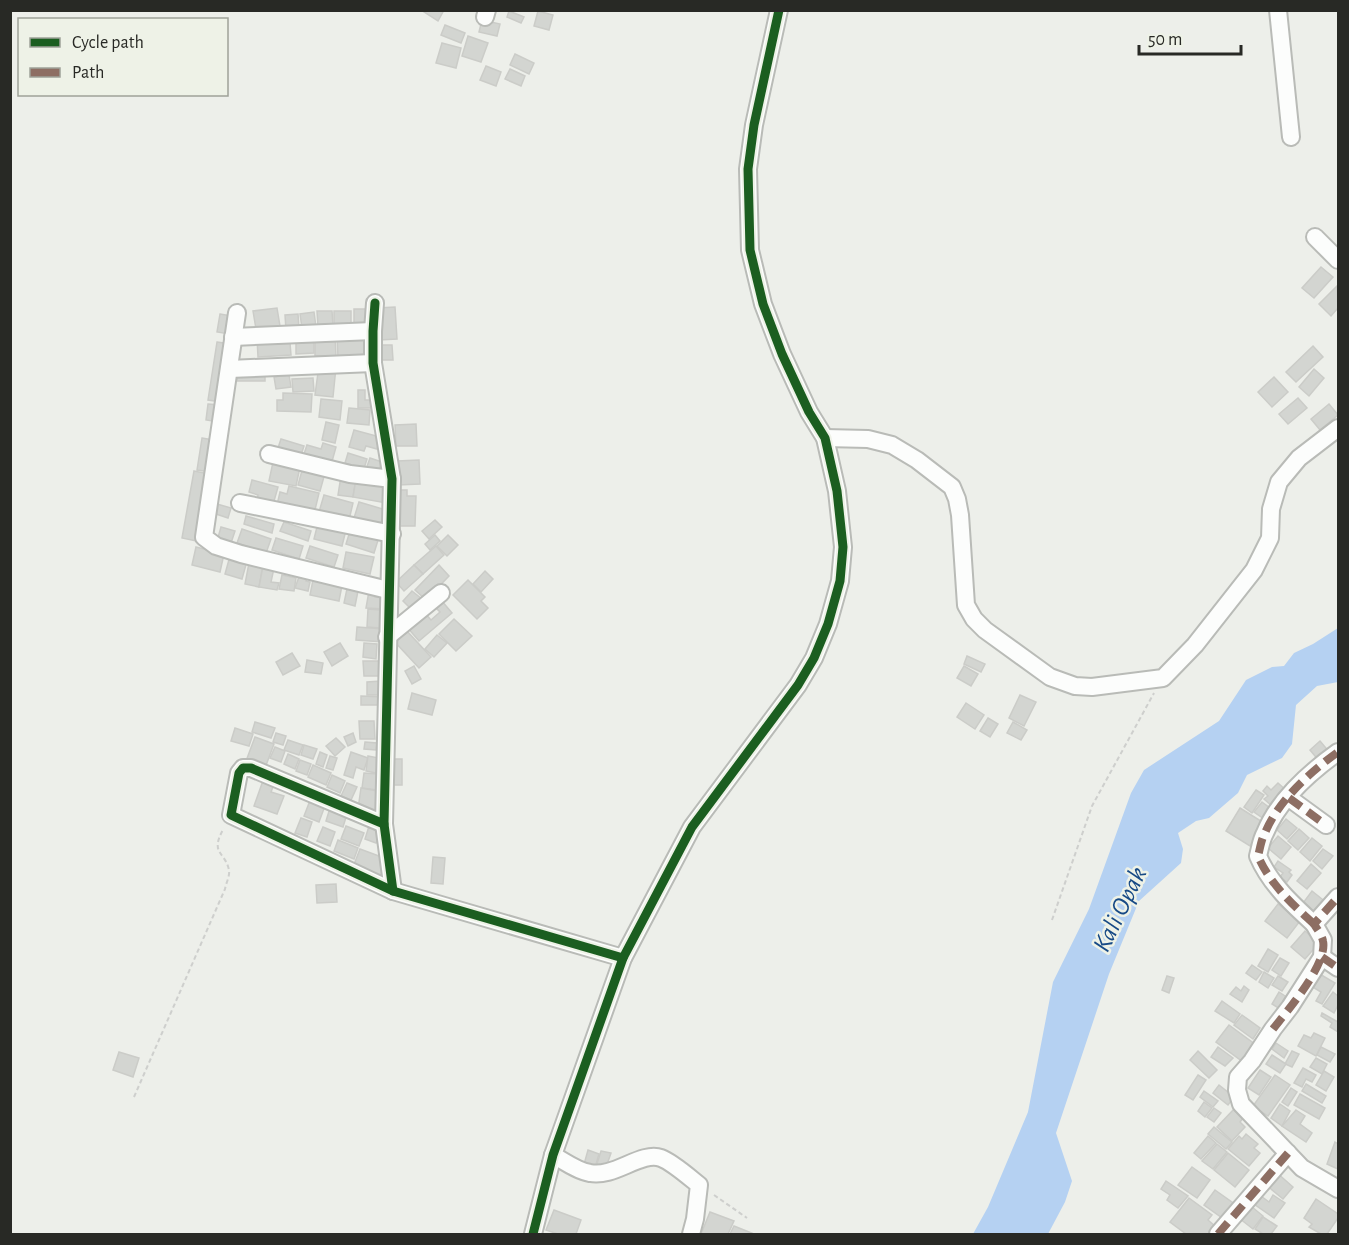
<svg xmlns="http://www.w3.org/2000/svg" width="1349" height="1245" font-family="'Alegreya Sans',sans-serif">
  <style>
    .water { fill: #b5d1f2 }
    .building { fill: #d3d5d1; stroke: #cbccc8; stroke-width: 1.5 }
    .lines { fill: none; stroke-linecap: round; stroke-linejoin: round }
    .minor-casing { stroke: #b9bbb7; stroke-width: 20 }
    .path { stroke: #cecfcd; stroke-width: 2; stroke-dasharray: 4.5 3; stroke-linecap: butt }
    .minor { stroke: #fcfdfc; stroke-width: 16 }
    .quiet { stroke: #8d6e63; stroke-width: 8; stroke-dasharray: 15 8; stroke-linecap: butt }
    .cycleway-casing { stroke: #eef2e7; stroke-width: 13 }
    .cycleway { stroke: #1b5e20; stroke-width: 9 }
    .labels { text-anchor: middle; stroke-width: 5; stroke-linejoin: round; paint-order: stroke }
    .water-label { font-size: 26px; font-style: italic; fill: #174a86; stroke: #eef2e7 }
  </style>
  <rect width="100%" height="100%" fill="#edefea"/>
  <path class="water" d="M1338,628V682L1317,686L1296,705L1292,744L1282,758L1247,775L1238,793L1209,818L1196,821L1178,833L1183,849L1181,863L1139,901L1109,974L1056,1133L1072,1181L1065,1202L1048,1234H973L988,1207L1028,1112L1053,982L1089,909L1131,793L1144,770L1219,721L1246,680L1272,667L1284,666L1294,653L1313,644Z"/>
  <g class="building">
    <path d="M421,10H444L438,21Z"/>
    <path d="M509,11L524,17L521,23L507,17Z"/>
    <path d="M538,11L553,15L549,30L534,26Z"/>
    <path d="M482,20L500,24L497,36L479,32Z"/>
    <path d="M445,25L465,33L461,43L441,35Z"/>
    <path d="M468,36L488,43L481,62L462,56Z"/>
    <path d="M442,43L461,48L456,68L436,63Z"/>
    <path d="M515,54L534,63L529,74L510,65Z"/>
    <path d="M486,66L501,72L496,86L480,80Z"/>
    <path d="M510,69L525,76L521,86L505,79Z"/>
    <path d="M1321,267L1333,277L1314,298L1302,288Z"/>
    <path d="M1337,286L1338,308L1331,316L1319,304Z"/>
    <path d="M395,307L397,339L379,340L377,308Z"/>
    <path d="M277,308L280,326L256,329L253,311Z"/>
    <rect x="354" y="309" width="16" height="16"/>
    <path d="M317,311H332L333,326H318Z"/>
    <rect x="334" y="311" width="17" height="15"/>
    <path d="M314,312L316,327L302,328L300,314Z"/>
    <path d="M220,314L232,316L229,334L217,332Z"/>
    <path d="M298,314L299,329L286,330L285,315Z"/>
    <path d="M314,335V353L296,354V336Z"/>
    <path d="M335,335L336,356H315V336Z"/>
    <path d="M369,335L370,355L338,357L337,336Z"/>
    <path d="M274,337V344L290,343L291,355L258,357L257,338Z"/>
    <path d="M217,342L230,344L221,402L208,400Z"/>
    <path d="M379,345H392L393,360H380Z"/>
    <path d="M1313,346L1323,357L1296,382L1286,372Z"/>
    <path d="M319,365L336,367L333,397L315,395Z"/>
    <path d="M1314,369L1324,378L1309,396L1299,387Z"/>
    <path d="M265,370V381H237V371Z"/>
    <path d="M289,375L291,387L276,389L274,377Z"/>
    <path d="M1274,377L1288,392L1272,407L1258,392Z"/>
    <path d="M313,378L314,391L293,392L292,379Z"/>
    <path d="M358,390H365V400H372V408H358Z"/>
    <path d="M283,393L312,394L311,412L277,411V400H283Z"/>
    <path d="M1298,398L1307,408L1288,424L1279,414Z"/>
    <path d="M321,399L342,401L340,420L319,417Z"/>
    <path d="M208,404L220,405L218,422L206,420Z"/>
    <path d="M1329,404L1338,415L1320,430L1311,419Z"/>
    <path d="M349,408L370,410L369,425L347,423Z"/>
    <path d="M326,422L339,425L335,443L322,440Z"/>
    <path d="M416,424L417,446H396L395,425Z"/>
    <path d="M354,430L380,437L377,449L366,446L364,451L349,447Z"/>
    <path d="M202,438L214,440L210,472L197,470Z"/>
    <path d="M281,439L304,446L300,458L277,451Z"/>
    <path d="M323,443L336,447L331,465L303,457L307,445L321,449Z"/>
    <path d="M348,453L367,459L362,475L350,471L351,465L345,463Z"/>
    <path d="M370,458L382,462L379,470L365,472Z"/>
    <path d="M419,460L420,484L398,485L397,461Z"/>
    <path d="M273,462L300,467L296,486L269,481Z"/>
    <path d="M303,467L325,473L320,491L298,485Z"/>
    <path d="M194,471L209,474L197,541L182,538Z"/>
    <path d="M341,476L356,479L353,497L338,495Z"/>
    <path d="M356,479L390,485L386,503L353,497Z"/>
    <path d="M252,480L278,487L272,508L256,503L258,495L249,492Z"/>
    <path d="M289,486L319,493L314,514L277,505L280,492L287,494Z"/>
    <path d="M400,490H407V496H416L415,526H400Z"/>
    <path d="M324,495L353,503L349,520L319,512Z"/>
    <path d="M359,502L386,510L381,526L354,518Z"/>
    <path d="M217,504L231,508L228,518L213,513Z"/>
    <path d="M246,516L274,524L272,533L244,524Z"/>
    <path d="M435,520L442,527L429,539L422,531Z"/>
    <path d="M284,522L311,531L308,541L280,531Z"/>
    <path d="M318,523L346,530L342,546L314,539Z"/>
    <path d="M221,527L235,531L230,546L217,541Z"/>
    <path d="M351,528L379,537L374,553L346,544Z"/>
    <path d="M242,529L271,539L266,553L237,543Z"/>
    <path d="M435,535L440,541L430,550L425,544Z"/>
    <path d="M448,535L458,545L447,556L437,546Z"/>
    <path d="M276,538L303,546L299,559L272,550Z"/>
    <path d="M310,546L338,555L334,567L306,558Z"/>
    <path d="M436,546L444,555L423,574L414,565Z"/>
    <path d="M196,547L224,554L220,572L192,565Z"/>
    <path d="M346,552L374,557L370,574L343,568Z"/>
    <path d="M230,556L247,561L242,579L225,574Z"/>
    <path d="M249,563L263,566L259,587L245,584Z"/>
    <path d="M414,565L423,574L404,591L396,582Z"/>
    <path d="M439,565L449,576L426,600L415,590Z"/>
    <path d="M263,566L274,568L271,582L279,583L277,590L259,587Z"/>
    <path d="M485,571L493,579L481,592L473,584Z"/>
    <path d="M300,574L307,576L306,581L310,582L308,591L295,588Z"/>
    <path d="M282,575L296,578L294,591L279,589Z"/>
    <path d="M314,575L343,580L339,601L310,595Z"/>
    <path d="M468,580L485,597L481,601L488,608L477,619L453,595Z"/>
    <path d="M348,584L359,586L355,606L344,603Z"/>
    <path d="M369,591H376L375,597L385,598V609L366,608Z"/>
    <path d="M412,591L422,599L412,610L403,601Z"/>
    <path d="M441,600L452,613L419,641L407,627L424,612L431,620L440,612L434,606Z"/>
    <path d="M368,609L381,610L380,628L367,627Z"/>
    <path d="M454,619L472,636L456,651L439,634Z"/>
    <path d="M357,627L384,629L383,642L356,640Z"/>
    <path d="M406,630L431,657L419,668L394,641Z"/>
    <path d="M437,635L447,643L434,657L425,649Z"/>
    <path d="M340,643L348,656L332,666L324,652Z"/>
    <path d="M364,643L377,644L376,659L363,657Z"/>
    <path d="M292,653L300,666L283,675L276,662Z"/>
    <path d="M967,656L985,664L981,672L964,664Z"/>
    <path d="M307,660L323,663L321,674L305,672Z"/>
    <path d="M363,661H379L380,676H364Z"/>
    <path d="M414,666L421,679L412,684L405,671Z"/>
    <path d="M964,666L978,674L971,686L957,678Z"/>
    <path d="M381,681V695H367V682Z"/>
    <path d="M412,693L436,700L432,715L408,709Z"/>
    <path d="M1020,695L1036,702L1024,726L1009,718Z"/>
    <path d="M361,696L385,697V705H361Z"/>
    <path d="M966,703L984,715L975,729L957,717Z"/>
    <path d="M988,718L998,724L990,737L980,731Z"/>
    <path d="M359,721H374L375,739H360Z"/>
    <path d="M255,722L275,728L271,738L252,732Z"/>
    <path d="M1013,722L1027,730L1021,740L1007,733Z"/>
    <path d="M235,728L253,734L249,746L231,741Z"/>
    <path d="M276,733L286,736L283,745L273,742Z"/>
    <path d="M353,733L356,742L348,746L344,737Z"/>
    <path d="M255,737L274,744L265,768L246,761Z"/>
    <path d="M336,738L345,747L335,756L326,746Z"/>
    <path d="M288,740L303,745L299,755L284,750Z"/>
    <path d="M1320,741L1331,754L1320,762L1310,750Z"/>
    <path d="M365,742L377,743L376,750L364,749Z"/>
    <path d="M304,745L317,749L313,759L301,755Z"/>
    <path d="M275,747L285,751L281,762L270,758Z"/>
    <path d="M320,752L327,755L323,767L316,764Z"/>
    <path d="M351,752L368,758L364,770L356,767L353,778L344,775Z"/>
    <path d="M288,754L299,759L295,769L284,764Z"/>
    <path d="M330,756L337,758L333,770L326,768Z"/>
    <path d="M368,756L379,758L376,773L366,771Z"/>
    <rect x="391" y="759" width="11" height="26"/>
    <path d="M300,760L311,764L307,775L296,771Z"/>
    <path d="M313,765L331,773L326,785L308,777Z"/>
    <path d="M364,773L379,774L377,790L362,788Z"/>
    <path d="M265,775L276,779L271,792L284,796L277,814L254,806Z"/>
    <path d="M332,775L345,781L340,793L327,787Z"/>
    <path d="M347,783L357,787L351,800L341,796Z"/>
    <path d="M1278,783L1287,791L1273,807L1264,799L1268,796L1263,791L1267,786L1271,790Z"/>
    <path d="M361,788L383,792L380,812L358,809Z"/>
    <path d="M1256,790L1264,795L1252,813L1244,807Z"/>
    <path d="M311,798L326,803L319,822L304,816Z"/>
    <path d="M1262,802L1274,811L1267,821L1254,812Z"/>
    <path d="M330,808L347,814L343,827L326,821Z"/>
    <path d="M1240,808L1264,823L1250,846L1226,831Z"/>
    <path d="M301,818L312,822L307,837L295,833Z"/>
    <path d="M1286,819L1297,828L1287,839L1277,830Z"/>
    <path d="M370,823L382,827L376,843L365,839Z"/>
    <path d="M346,826L364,833L359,846L341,839Z"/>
    <path d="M323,827L335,832L330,846L317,841Z"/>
    <path d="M1299,829L1309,838L1298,850L1288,841Z"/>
    <path d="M1278,836L1291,847L1281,859L1268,848Z"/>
    <path d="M1312,838L1322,846L1310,861L1300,852Z"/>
    <path d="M338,840L358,848L354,859L334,851Z"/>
    <path d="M360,849L387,859L380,877L353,867Z"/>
    <path d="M1323,849L1333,856L1322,869L1313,861Z"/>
    <path d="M433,857L445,858L443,884L431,883Z"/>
    <path d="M1278,861L1291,870L1289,872L1292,875L1287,882L1280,877L1283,873L1274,867Z"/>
    <path d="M1311,864L1321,873L1307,889L1297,881Z"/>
    <path d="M336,884L337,902L317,903L316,885Z"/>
    <path d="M1312,891L1327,903L1315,918L1300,907Z"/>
    <path d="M1278,904L1300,921L1287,938L1265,921Z"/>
    <path d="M1305,931L1319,943L1305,959L1291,947Z"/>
    <path d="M1268,949L1278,955L1268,972L1258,966Z"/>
    <path d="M1280,958L1289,963L1281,976L1272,970Z"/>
    <path d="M1252,965L1262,972L1256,980L1246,973Z"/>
    <path d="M1264,972L1274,978L1268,988L1259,982Z"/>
    <path d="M1318,973L1335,983L1322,1004L1316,1001L1321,992L1311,986Z"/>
    <path d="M1167,976L1174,978L1169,993L1162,990Z"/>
    <path d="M1278,976L1288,982L1282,991L1272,985Z"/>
    <path d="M1244,986L1249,990L1242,1002L1230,994L1236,987L1241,991Z"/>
    <path d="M1279,992L1288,998L1280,1009L1272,1004Z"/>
    <path d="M1333,992L1338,996V1005L1334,1013L1323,1006Z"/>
    <path d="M1222,1001L1240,1014L1234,1023L1215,1011Z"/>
    <path d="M1322,1013L1338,1022V1032L1330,1027L1332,1023L1321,1016Z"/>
    <path d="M1242,1015L1260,1028L1253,1039L1234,1025Z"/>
    <path d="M1229,1025L1256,1045L1243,1062L1216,1042Z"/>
    <path d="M1314,1033L1325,1038L1316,1056L1298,1046L1304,1035L1311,1038Z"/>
    <path d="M1276,1043L1288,1051L1284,1058L1272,1049Z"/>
    <path d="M1218,1047L1233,1058L1225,1066L1211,1057Z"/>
    <path d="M1321,1047L1335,1054L1330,1062L1317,1055Z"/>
    <path d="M1198,1051L1217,1070L1209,1078L1190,1060Z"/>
    <path d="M1292,1051L1299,1054L1292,1067L1285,1064Z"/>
    <path d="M119,1052L139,1058L133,1077L113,1070Z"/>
    <path d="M1272,1055L1286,1064L1280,1073L1266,1064Z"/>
    <path d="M1316,1058L1327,1064L1322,1074L1310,1067Z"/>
    <path d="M1303,1068L1316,1075L1312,1082L1306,1079L1302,1087L1294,1083Z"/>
    <path d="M1260,1070L1271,1077L1259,1095L1248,1088Z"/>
    <path d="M1324,1071L1334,1077L1326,1091L1316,1085Z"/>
    <path d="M1198,1075L1206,1080L1193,1100L1185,1095Z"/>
    <path d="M1275,1075L1290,1085L1268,1116L1253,1106Z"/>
    <path d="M1306,1084L1326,1096L1322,1103L1302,1091Z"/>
    <path d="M1219,1085L1234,1097L1228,1105L1213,1093Z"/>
    <path d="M1291,1088L1297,1092L1288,1106L1282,1102Z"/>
    <path d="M1204,1091L1218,1101L1213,1107L1200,1097Z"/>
    <path d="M1300,1094L1325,1108L1319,1119L1294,1105Z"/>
    <path d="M1204,1102L1212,1108L1205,1117L1198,1111Z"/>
    <path d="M1280,1104L1290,1111L1282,1126L1271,1118Z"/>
    <path d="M1214,1108L1221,1113L1214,1122L1207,1117Z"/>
    <path d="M1234,1109L1244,1117L1240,1122L1245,1127L1232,1141L1217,1127Z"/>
    <path d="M1296,1110L1305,1116L1300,1124L1312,1133L1306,1142L1282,1126Z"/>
    <path d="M1214,1127L1232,1142L1226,1149L1208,1134Z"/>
    <path d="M1246,1134L1258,1144L1254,1148L1260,1153L1249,1166L1228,1149L1239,1136L1242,1139Z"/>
    <path d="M1208,1136L1216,1143L1201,1159L1194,1153Z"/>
    <path d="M1335,1142L1338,1144V1169L1327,1164Z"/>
    <path d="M1217,1144L1227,1152L1213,1169L1202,1161Z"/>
    <path d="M588,1150L599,1154L594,1171L583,1168Z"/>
    <path d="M601,1151L611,1153L605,1170L596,1167Z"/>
    <path d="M1228,1153L1249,1170L1235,1187L1214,1170Z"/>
    <path d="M1192,1167L1210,1180L1197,1198L1178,1185Z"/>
    <path d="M1276,1172L1293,1187L1283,1199L1265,1184Z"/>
    <path d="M1166,1181L1188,1196L1178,1208L1167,1200L1170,1195L1161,1189Z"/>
    <path d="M1215,1190L1236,1205L1225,1220L1204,1205Z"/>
    <path d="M1257,1193L1269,1202L1273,1195L1285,1203L1274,1218L1251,1202Z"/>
    <path d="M1189,1198L1212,1215L1208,1220L1215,1226L1209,1234H1186L1170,1222Z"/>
    <path d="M1316,1199L1338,1214V1218L1327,1234H1321L1309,1227L1312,1224L1304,1218Z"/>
    <path d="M1246,1202L1263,1216L1253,1229L1235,1215Z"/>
    <path d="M554,1210L581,1220L576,1234H558L546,1230Z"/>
    <path d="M710,1212L734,1221L728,1234H701Z"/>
    <path d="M1263,1217L1277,1226L1271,1234H1263L1255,1229Z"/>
    <path d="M734,1226L754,1234H730Z"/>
  </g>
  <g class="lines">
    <g class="minor-casing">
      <g id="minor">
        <path d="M1278,10L1291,137"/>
        <path d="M485,17L487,10"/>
        <path d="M1315,237L1338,260"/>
        <path d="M375,303L373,331V363L392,479L384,824L393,891"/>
        <path d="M237,313L204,537L216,546L241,554L388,590"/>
        <path d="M233,337L373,331"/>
        <path d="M229,369L373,363"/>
        <path d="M825,438L868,439L892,445L917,460L952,487L957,499L960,515L966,605L974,619L985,630L1050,677L1075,686L1092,687L1163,678L1195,645L1254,570L1270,538L1271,509L1279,482L1299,458L1338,428"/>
        <path d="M269,454L350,474L392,479"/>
        <path d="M240,503L392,534"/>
        <path d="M387,637L441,593"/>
        <path d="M1289,798L1326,825"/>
        <path d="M384,824L251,768H243L239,773L231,815L393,891L623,958"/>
        <path d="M1338,897L1314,924L1323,940L1322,957L1290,1007L1273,1029L1252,1061L1238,1077L1237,1090L1241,1104L1302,1168L1338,1189"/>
        <path d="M1314,924C1292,904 1270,884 1258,856C1260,849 1261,840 1265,833C1278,801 1310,772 1338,752"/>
        <path d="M1322,957L1338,968"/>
        <path d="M553,1155C564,1161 577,1171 590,1173C614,1178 641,1151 661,1158C672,1162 689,1177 699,1185L695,1219L691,1234"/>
        <path d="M533,1234L553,1155L623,958L692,827L798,685L814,658L828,624L840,581L843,547L837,491L825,438L809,412L782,354L763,304L750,250L748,169L754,125L779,10"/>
        <path d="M1218,1234L1288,1153"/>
      </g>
    </g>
    <g class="path">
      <path d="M1052,920L1092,806L1154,693"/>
      <path d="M134,1097L225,889C226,883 230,876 229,870C225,851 209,854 224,828"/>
      <path d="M714,1195L747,1218"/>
    </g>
    <use href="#minor" class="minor"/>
    <g class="quiet">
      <path d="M1289,798L1326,825"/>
      <path d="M1314,924C1292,904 1270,884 1258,856C1260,849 1261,840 1265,833C1278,801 1310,772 1338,752"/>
      <path d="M1322,957L1338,968"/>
      <path d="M1273,1029C1287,1011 1328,964 1323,941C1322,935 1317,929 1314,924L1338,897"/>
      <path d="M1218,1234L1288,1153"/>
    </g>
    <g class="cycleway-casing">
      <g id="cycleway">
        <path d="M375,303L373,331V363L392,479L384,824L393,891"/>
        <path d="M384,824L251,768H243L239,773L231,815L393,891L623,958"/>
        <path d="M533,1234L553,1155L623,958L692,827L798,685L814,658L828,624L840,581L843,547L837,491L825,438L809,412L782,354L763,304L750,250L748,169L754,125L779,10"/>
      </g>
    </g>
    <use href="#cycleway" class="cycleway"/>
  </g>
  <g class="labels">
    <g class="water-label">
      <text transform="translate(1119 909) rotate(-64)" y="9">Kali Opak</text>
    </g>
  </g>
  <rect width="1349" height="1245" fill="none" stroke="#282925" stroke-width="24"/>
  <rect x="18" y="18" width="210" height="78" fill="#eef2e7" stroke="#9fa299" stroke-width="1.5"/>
  <rect x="30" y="38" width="30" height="9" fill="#1b5e20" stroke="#9fa299" stroke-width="1.5"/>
  <text x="72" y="48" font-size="18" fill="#282925">Cycle path</text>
  <rect x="30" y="68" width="30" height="9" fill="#8d6e63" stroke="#9fa299" stroke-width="1.5"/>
  <text x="72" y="78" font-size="18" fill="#282925">Path</text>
  <path d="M1139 45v9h102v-9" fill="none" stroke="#282925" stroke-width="3"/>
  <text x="1148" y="45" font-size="18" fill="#282925" stroke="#eef2e7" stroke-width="4.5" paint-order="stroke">50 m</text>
</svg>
